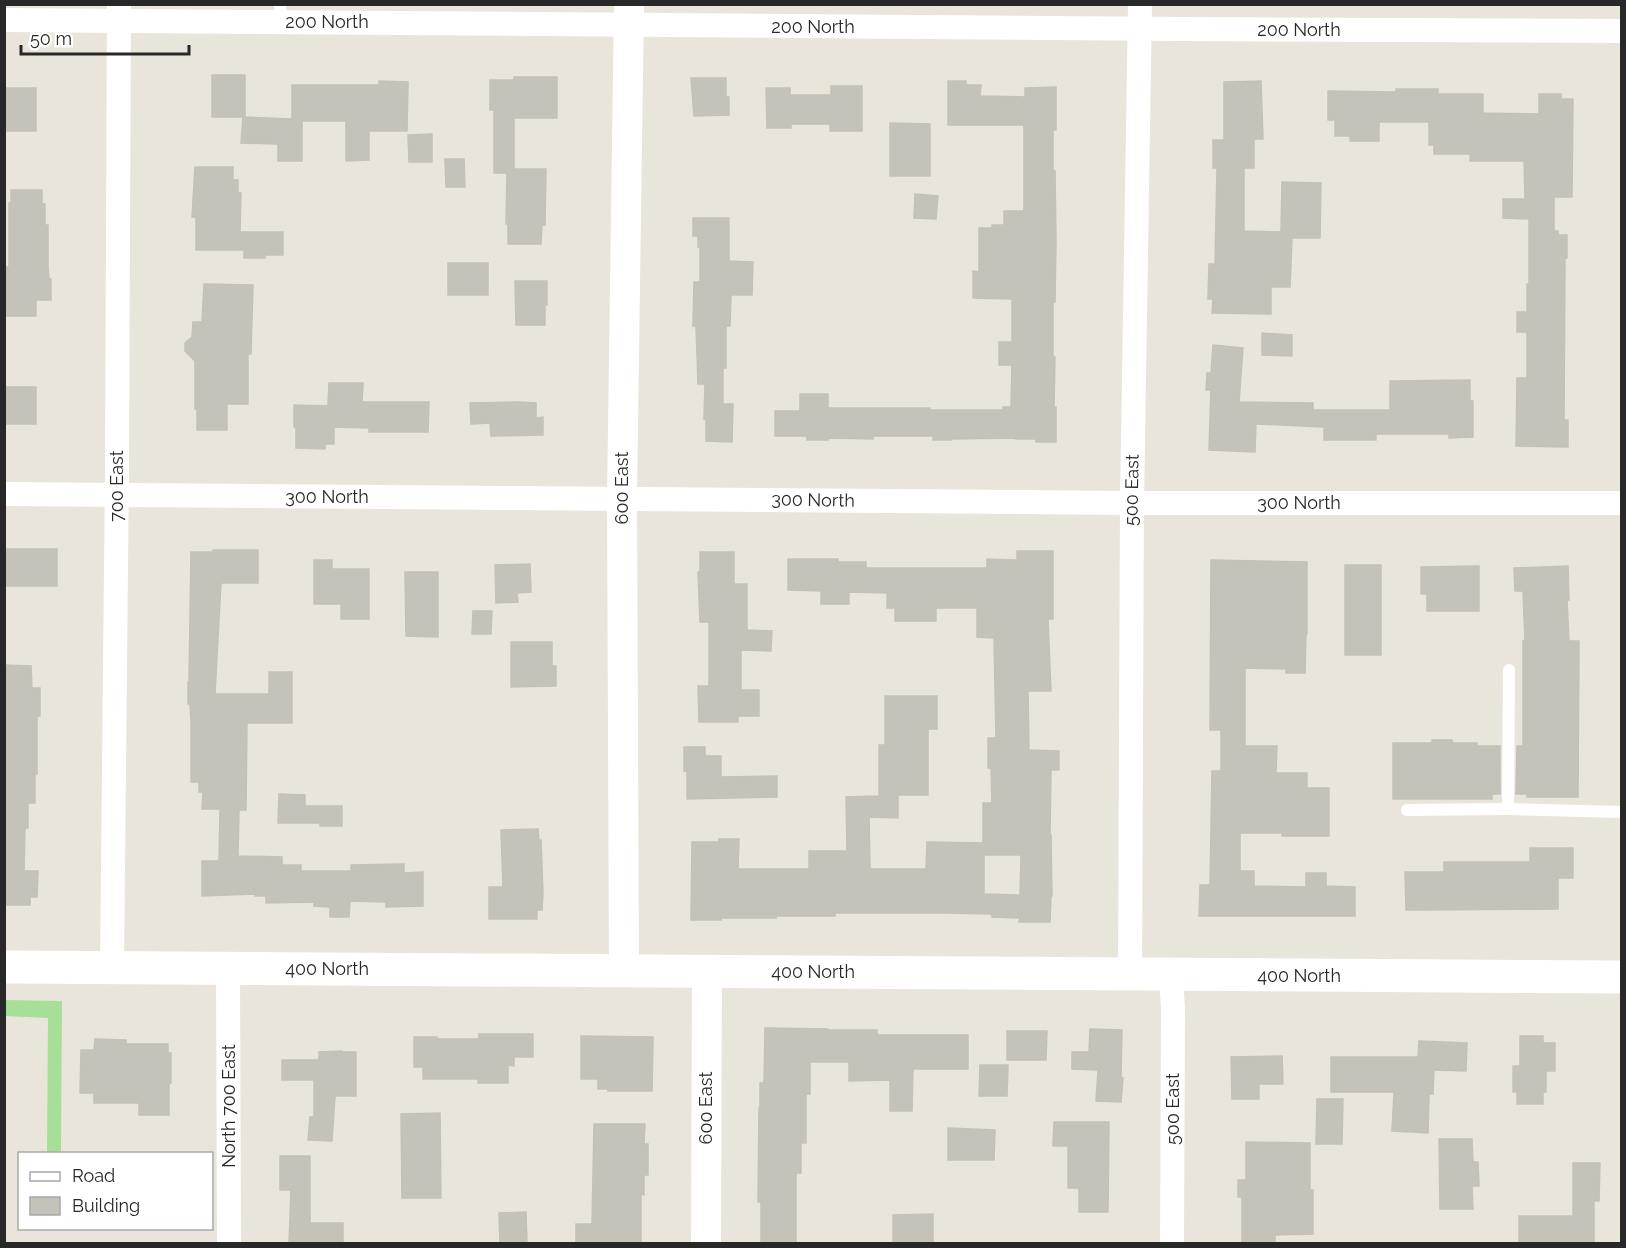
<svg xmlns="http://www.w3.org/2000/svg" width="1626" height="1248" font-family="Raleway,sans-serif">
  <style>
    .green { fill: #a7df98 }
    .building { fill: #c5c2ba; stroke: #c5c1b4; stroke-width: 1.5; fill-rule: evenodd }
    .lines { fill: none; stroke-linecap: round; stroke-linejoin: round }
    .service { stroke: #fff; stroke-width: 12 }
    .minor { stroke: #fff; stroke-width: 24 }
    .tertiary { stroke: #fff; stroke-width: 30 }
    .secondary { stroke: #fff; stroke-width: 33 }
    .labels { text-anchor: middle; stroke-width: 4.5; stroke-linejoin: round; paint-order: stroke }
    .street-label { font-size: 18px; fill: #282828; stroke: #fff }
  </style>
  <rect width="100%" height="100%" fill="#eae5da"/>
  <path class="green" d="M5,1000L62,1001L61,1153H47L48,1018L5,1016Z"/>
  <g class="building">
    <path d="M212,75H245V117L292,119V85H379V81L408,82L407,131H369V160L346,161V121H302V161H278V144L241,143L243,117H212Z"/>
    <path d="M514,77H557V118H514V169H546L545,225H542L541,244H508V224H506L507,173H494V110H490V80H514Z"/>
    <path d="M691,78H726V97H729V115L694,116Z"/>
    <path d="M948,81H966V85H981L980,96L1025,97V88L1056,87V130H1053V171H1055L1056,241L1055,302H1053V357H1055L1054,407H1056V442H1036V439H1016V438L951,439V440H933V436H873V439L828,438V440H807V436H775V411H800V394H828V408H930V410H1003V407H1011L1012,365H999V342H1012V299L973,298V271L979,272V228H992V225H1004V211H1024V125H948Z"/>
    <path d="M1261,81L1263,139H1254V168H1244V231L1281,232L1282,182L1321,183L1320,238H1292L1290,287H1271V314L1212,313L1213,299H1208L1209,264H1215L1217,168H1213V140H1224V82Z"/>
    <path d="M831,86H862V131H830V124H791V128H767L766,88H790V95H831Z"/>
    <rect x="4" y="88" width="32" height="43"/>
    <path d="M1396,89H1438V94H1483V113L1539,114V94H1561V99H1573L1572,197H1554V231H1558V235H1567V258H1565L1564,420H1568V447L1516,446L1517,378H1527V332H1517V312H1527V284H1529V219L1503,218V199H1525L1524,161H1470V154H1434V145H1429V122H1379V141H1350V136H1335V120H1328V91L1396,92Z"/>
    <path d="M890,123L930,124V176H890Z"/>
    <path d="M432,134V162H409L408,135Z"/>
    <path d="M445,159H464L465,187H446Z"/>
    <path d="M195,167H233V180H238V193H241L240,232H283V255H265V258H244V250H196V217H192Z"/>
    <path d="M11,190H42V204H45V225H48V267L49,279H51V300H36V316H4V267H9V203H11Z"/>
    <path d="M915,194L938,196L936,219L914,218Z"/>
    <path d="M693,218H729V261L753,262L752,295H731L730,326H726V368H723V404H733L732,442L706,441V419H704L705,384H698L696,326H693L694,282H700V247H698V236H693Z"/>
    <rect x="448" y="263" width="40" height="32"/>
    <path d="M515,281H547V305H545V325H516Z"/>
    <path d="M204,284L253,285L251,354H248V404H227V430H197V409H195V361L185,351V343L192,337L193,322H202Z"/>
    <path d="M1262,333L1292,335V356L1262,355Z"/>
    <path d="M1213,345L1243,348L1239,402L1313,403V410H1390V381L1470,380V401H1473V437L1449,438V434H1376V440H1324V427L1256,424L1255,452L1209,450L1211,390H1206L1207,373H1211Z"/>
    <path d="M329,383H363L362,402H429L428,432H369V428L334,427V444H325V449L296,448V427H294V405L328,406Z"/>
    <rect x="4" y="387" width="32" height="37"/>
    <path d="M517,402L536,403V418L543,417V435L491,436L490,423L471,424L470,403Z"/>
    <rect x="4" y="549" width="53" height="37"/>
    <path d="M213,550H258V583H221L215,694H269V672H292V723H247L246,810H239L238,856L282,857V865H301V871H351V865L404,864V873L423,872V906L386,907V902L350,901L349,917H330V907L314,906V902L266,903V896H255V894L202,896V861H219L220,809H202L203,792H199V782H191V722L190,704H188V682H189L191,552H213Z"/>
    <path d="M1017,551H1053V619H1048L1051,691H1028L1029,750L1059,751V770H1051L1050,835H1051L1052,896H1051L1050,922H1019L1020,918L992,917V914L944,913H835V916H776V918H721V920H691L692,842H719V839H739L738,869H809V851H847L846,797L879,796V745H885V696H937V729H928V795H898V818L869,817L870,869H926L927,842L983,843V803H992L991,768H988V738H996L994,638L977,637V608H936V621H895V608H887V593L849,592V604H821V591L788,590V559H838V562H866V568H987V559L1017,560ZM984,855H1021L1020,895L984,894Z"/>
    <path d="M700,552H734V584H747V630L772,631L771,651L741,650V690H759V716H738V722H699L698,686H709V622H700L698,572H700Z"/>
    <path d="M314,560H332V569H369V619H341V604H314Z"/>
    <path d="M1211,560L1307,562V634H1306L1305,673H1286V669L1245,668V746H1277L1276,773H1307V788H1329V836H1282V833H1240V871H1254V886L1306,887V873H1326V886L1355,887V916H1199L1200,885H1210L1212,771H1221V730H1210Z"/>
    <path d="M530,564L531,592L517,593L518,602L496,603L495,565Z"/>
    <rect x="1345" y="565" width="36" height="90"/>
    <path d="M1479,566V611H1427V594H1421V567Z"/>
    <path d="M1568,566L1569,600H1567L1569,641H1579L1578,797H1527V794H1516L1517,746H1523V641H1525L1523,591H1515L1514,568Z"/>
    <path d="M405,572H438V637L406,636Z"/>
    <path d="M473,611H492L491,634H472Z"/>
    <path d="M511,642H552V666H556V686L511,687Z"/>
    <path d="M4,665L31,666L32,688H40V716H37V774H35V803H28V828H25L24,871H38L37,897H30V905H4Z"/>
    <path d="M1432,740H1452V743H1477V746H1500V794H1492V799H1393V743H1432Z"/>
    <path d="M684,747H705V756H721V777L777,776V797L687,799V771H684Z"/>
    <path d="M279,794L305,795V806H342V826H320V823H278Z"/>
    <path d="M538,829L539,841L541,840L543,894L542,910H537V919H489V887H503L501,830Z"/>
    <path d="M1530,848H1573V878H1558V909L1406,910L1405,872H1444V862H1530Z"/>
    <path d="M765,1028L828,1029V1030H877V1035H968V1069H913L912,1111H890V1080L849,1081V1062H810V1094H806V1143H801V1173H796V1244H761V1202H758L759,1108H760V1083H764Z"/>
    <path d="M1090,1029L1122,1030L1121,1077L1123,1078L1121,1102L1096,1101L1098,1070L1072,1069V1052H1089Z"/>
    <path d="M1007,1031H1047L1046,1060H1007Z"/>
    <path d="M479,1034H533V1057H514V1066L508,1065V1083H478V1079H423V1067H414V1037H437V1039H479Z"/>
    <path d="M581,1036L653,1037L652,1091H608V1089H598V1079H581Z"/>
    <path d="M1520,1036H1543V1043H1555V1071H1546V1092H1543V1104H1517V1092H1513V1066H1520Z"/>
    <path d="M95,1039L126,1040V1044H168V1053H171V1083H169V1115H139V1103H94V1093H80L81,1050H94Z"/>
    <path d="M1419,1041L1467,1043L1466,1071L1434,1070L1433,1094H1429L1428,1133L1392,1131L1394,1092H1331V1057H1418Z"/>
    <path d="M342,1051V1052H356V1096H335L332,1141L308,1140L310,1117H314V1080H282V1060H319V1052Z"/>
    <path d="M1282,1056L1283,1084H1259V1099H1232L1231,1057Z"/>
    <path d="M980,1065H1008L1007,1096H979Z"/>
    <path d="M1317,1099H1343L1342,1144H1316Z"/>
    <path d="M440,1113L441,1198H402L401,1114Z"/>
    <path d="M1054,1122H1109L1108,1212H1079V1188H1068V1146H1053Z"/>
    <path d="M594,1124H645L644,1144H648V1175H644V1195L641,1194V1244H576V1224H592Z"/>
    <path d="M948,1128L995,1130L994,1160H948Z"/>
    <path d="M1439,1139H1472L1473,1162H1478L1479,1186H1472L1473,1209H1440Z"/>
    <path d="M1246,1142L1310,1143V1190H1313V1234L1275,1235V1244H1242V1197H1238V1180H1246Z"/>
    <path d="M280,1156H310V1223H343V1244H289L291,1190H280Z"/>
    <path d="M1573,1163H1600L1599,1201H1594V1244H1519V1216H1573Z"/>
    <path d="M526,1212L527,1244H500L499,1213Z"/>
    <path d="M933,1214V1242H893V1215Z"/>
  </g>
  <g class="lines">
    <g class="service">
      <path d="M280,4L281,22"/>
      <path d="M1509,670L1508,809L1622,812"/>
      <path d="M1407,810L1508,809"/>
    </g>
    <g class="minor">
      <path d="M4,20L1182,29L1622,31"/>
      <path d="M4,494L1132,503H1622"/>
      <path d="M112,968L117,468L119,4"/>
      <path d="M228,968L229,1244"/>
      <path d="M1130,975L1132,503L1140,4"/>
      <path d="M1171,975L1173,1009L1172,1244"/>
    </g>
    <g class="tertiary">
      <path d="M624,971L622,498L629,4"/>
      <path d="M706,1244L707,972"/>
    </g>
    <path class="secondary" d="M4,967L1622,977"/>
  </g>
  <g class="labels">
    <g class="street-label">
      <text x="327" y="28">200 North</text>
      <text x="813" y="33">200 North</text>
      <text x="1299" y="36">200 North</text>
      <text transform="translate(117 486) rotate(-90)" y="6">700 East</text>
      <text transform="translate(622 488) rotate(-90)" y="6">600 East</text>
      <text transform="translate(1132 490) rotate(-89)" y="6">500 East</text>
      <text x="327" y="503">300 North</text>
      <text transform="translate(813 500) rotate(1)" y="6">300 North</text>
      <text x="1299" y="509">300 North</text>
      <text x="327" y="975">400 North</text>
      <text x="813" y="978">400 North</text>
      <text x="1299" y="982">400 North</text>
      <text transform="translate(229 1106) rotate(-90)" y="6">North 700 East</text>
      <text transform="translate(706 1108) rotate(-90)" y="6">600 East</text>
      <text transform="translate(1173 1109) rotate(-90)" y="6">500 East</text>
    </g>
  </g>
  <rect width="1626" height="1248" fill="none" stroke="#282828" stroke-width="12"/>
  <rect x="18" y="1152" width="195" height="78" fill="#ffffff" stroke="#a9a9a9" stroke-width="1.5"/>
  <rect x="30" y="1172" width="30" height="9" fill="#ffffff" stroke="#a9a9a9" stroke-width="1.5"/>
  <text x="72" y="1182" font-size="18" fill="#282828">Road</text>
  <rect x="30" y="1197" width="30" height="18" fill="#c5c2ba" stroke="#a9a9a9" stroke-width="1.5"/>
  <text x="72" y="1212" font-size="18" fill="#282828">Building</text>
  <path d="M21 45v9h168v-9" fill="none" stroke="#282828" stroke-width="3"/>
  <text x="30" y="45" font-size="18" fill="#282828" stroke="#ffffff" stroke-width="4.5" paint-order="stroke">50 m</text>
</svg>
